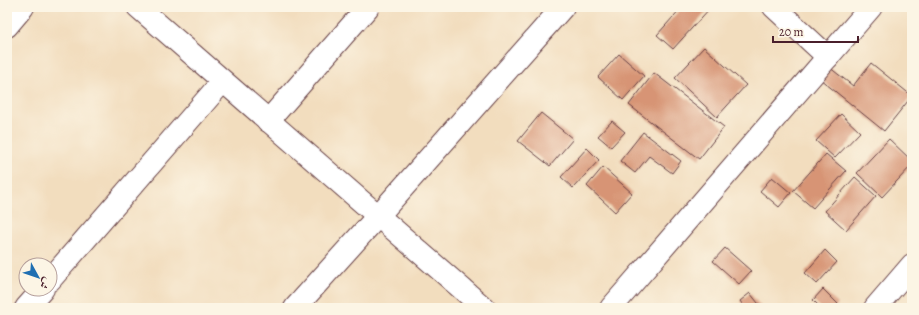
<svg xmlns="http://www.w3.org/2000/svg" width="919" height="315" font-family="Alegreya,Amiri,serif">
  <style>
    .building { fill: #d79474 }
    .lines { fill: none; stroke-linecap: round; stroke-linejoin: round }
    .street-casing { stroke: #633c41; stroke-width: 24 }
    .secondary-casing { stroke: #633c41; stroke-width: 24 }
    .street { stroke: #fff; stroke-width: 22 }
    .secondary { stroke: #fff; stroke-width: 22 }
  </style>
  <rect width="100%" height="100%" fill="#fcf5e5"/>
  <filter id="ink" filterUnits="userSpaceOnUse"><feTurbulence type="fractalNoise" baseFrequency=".025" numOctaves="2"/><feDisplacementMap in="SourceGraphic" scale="8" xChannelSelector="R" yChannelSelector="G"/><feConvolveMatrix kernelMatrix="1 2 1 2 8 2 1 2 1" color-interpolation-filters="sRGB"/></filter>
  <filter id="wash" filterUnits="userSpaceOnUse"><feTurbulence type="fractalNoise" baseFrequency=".012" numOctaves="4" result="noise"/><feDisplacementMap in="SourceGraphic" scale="16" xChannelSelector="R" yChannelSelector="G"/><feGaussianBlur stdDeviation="0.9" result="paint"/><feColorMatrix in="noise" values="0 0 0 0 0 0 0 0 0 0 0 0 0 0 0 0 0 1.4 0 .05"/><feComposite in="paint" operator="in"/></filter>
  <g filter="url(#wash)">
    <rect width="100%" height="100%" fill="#f2ddbe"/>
    <g id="blocks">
      <g class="building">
        <path d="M682,7H711L673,49L657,35Z"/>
        <path d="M704,47L746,85L717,117L675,78Z"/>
        <path d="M619,54L644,76L623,100L598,77Z"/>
        <path d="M871,63L912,96L884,131L820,79L829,67L853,86Z"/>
        <path d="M654,73L724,127L699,159L629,105Z"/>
        <path d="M541,113L573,139L550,166L518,141Z"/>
        <path d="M841,114L860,132L835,158L816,141Z"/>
        <path d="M612,121L625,132L611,147L598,136Z"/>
        <path d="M643,132L681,161L672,173L649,156L635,173L620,161Z"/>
        <path d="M889,139L912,161V165L882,197L857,173Z"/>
        <path d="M587,148L599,160L573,188L561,177Z"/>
        <path d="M826,154L846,171L813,208L793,191Z"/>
        <path d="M603,167L632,193L615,212L587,186Z"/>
        <path d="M772,177L791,193L779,207L760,191Z"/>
        <path d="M855,177L876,196L846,230L825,211Z"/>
        <path d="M725,248L751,271L739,284L713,261Z"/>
        <path d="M825,250L837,262L817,284L805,273Z"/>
        <path d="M823,289L838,304L835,308H821L813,300Z"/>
        <path d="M750,293L762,308H745L740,301Z"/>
      </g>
    </g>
  </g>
  <g filter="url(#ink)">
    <use href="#blocks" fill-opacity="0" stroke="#633c41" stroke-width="1"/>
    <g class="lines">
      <g class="street-casing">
        <g id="street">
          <path d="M774,7L828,57"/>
          <path d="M7,26L23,7"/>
          <path d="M268,121L368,7"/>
          <path d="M50,280L222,82"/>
          <path d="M26,308L43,289"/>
          <path d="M295,308L377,217"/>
          <path d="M611,308L871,7"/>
          <path d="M875,308L912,265"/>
        </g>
      </g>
      <g class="secondary-casing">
        <g id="secondary">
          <path d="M138,7L484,308"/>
          <path d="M377,217L563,7"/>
        </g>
      </g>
      <use href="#street" class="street"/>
      <use href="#secondary" class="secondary"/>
    </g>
  </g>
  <rect width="919" height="315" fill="none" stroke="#fcf5e5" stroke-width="24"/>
  <g transform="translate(38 277) rotate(130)"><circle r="19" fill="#fcf5e5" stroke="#b59f9b"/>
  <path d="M0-3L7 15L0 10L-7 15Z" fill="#1f6fb2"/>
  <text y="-6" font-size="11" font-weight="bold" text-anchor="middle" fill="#4a1f2b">ش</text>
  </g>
  <path d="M773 36v6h85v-6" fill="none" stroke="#4a1f2b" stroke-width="2"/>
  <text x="779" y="36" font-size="12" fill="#4a1f2b" stroke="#fcf5e5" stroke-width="3" paint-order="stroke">20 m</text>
</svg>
